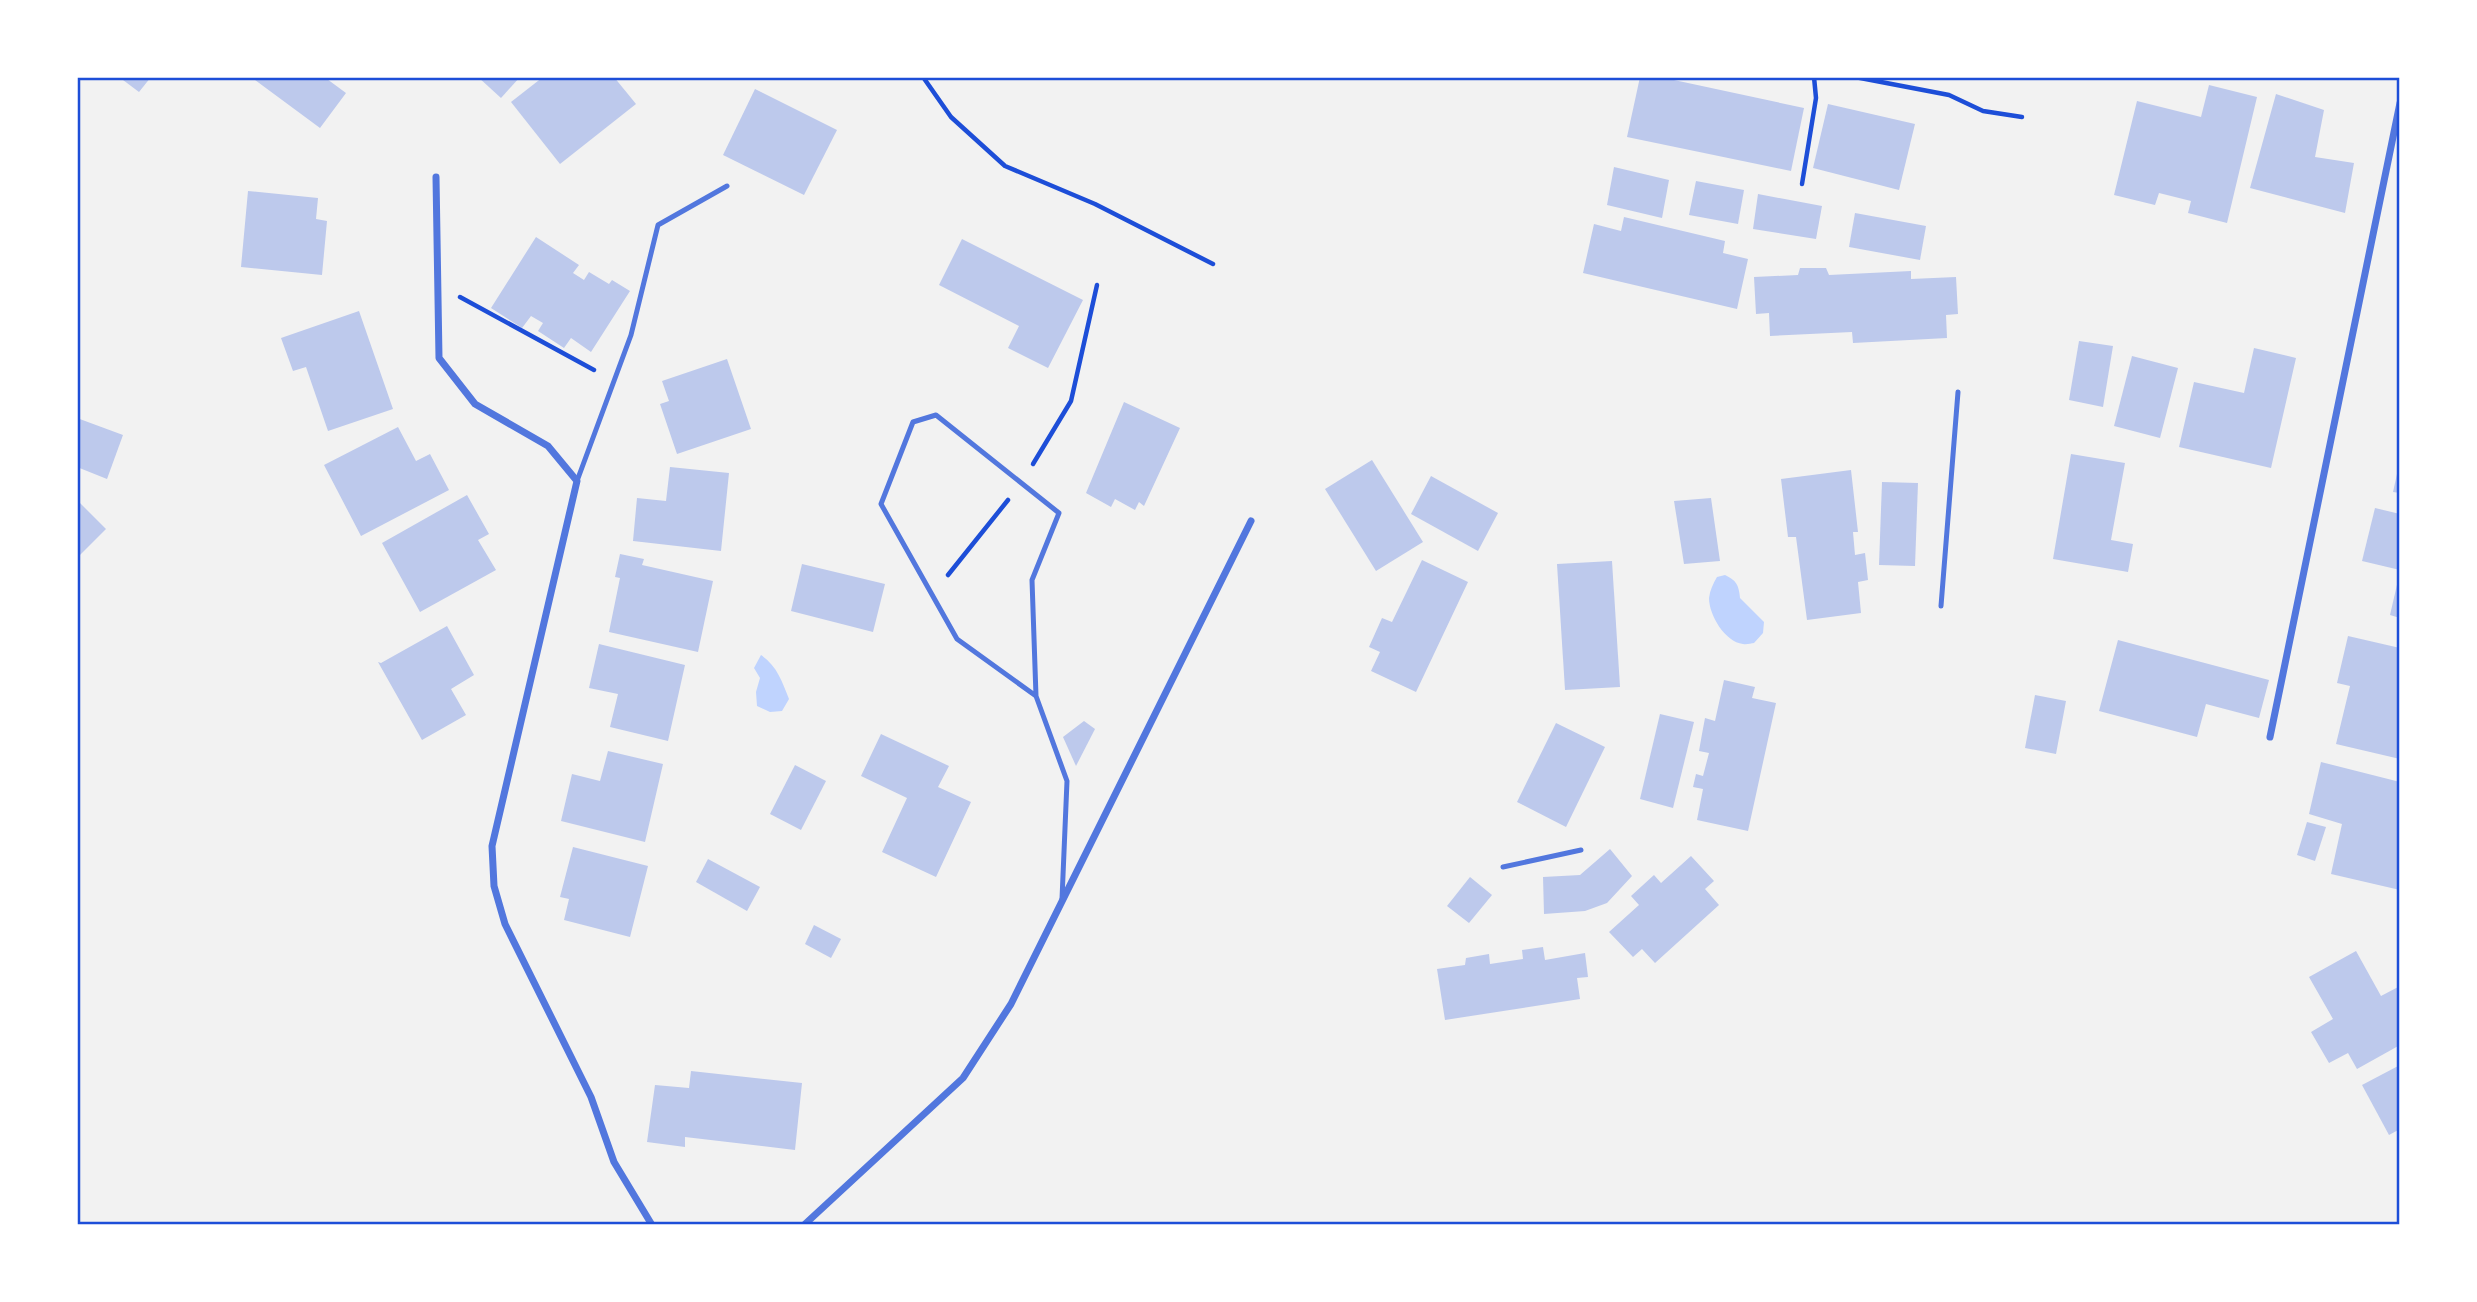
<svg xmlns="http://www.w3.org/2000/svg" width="2477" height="1302" font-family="'Golos Text',sans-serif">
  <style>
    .water { fill: #bfd3fe }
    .building { fill: #bdc9ec }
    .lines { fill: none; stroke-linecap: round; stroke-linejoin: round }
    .path { stroke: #1d4ed8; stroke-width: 4.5 }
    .service { stroke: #5277de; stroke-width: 5 }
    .minor { stroke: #5277de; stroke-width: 7 }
    .neatline { fill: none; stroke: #1d4ed8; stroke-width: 2.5 }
  </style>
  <rect width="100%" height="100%" fill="#f2f2f2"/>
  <g class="water">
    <path d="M1725,575C1736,580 1739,585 1740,598L1764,622L1763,633L1754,643C1751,643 1747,645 1743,644C1725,642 1709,615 1709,598C1710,590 1713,584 1717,577Z"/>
    <path d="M761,655C777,666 782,681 789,699L782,711L770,712L757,706L756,692L760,678L754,668Z"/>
  </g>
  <g class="building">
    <path d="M119,77H151L139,92Z"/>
    <path d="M251,77H329L327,79L346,93L320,128Z"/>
    <path d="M478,77H520L501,98Z"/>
    <path d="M543,77H614L636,104L560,164L511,102Z"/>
    <path d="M1640,77H1660L1804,108L1791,171L1627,137Z"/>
    <path d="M2209,85L2257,97L2227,223L2188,213L2191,201L2159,193L2155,205L2114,195L2137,101L2201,117Z"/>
    <path d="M755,89L837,130L804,195L723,155Z"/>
    <path d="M2276,94L2324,110L2315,157L2354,163L2345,213L2250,188Z"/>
    <path d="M1828,104L1915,124L1899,190L1813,168Z"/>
    <path d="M1614,167L1669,180L1662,218L1607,205Z"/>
    <path d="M1696,181L1744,190L1738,224L1689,215Z"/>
    <path d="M248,191L318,198L316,219L327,221L322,275L241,267Z"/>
    <path d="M1758,194L1822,206L1816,239L1753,229Z"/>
    <path d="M1855,213L1926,226L1920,260L1849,247Z"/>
    <path d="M1624,217L1725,241L1723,253L1748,259L1737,309L1583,273L1594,224L1621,231Z"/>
    <path d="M536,237L579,265L573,273L584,280L589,272L609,284L612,280L630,291L591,352L571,338L564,348L538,331L543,323L531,316L522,328L491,308Z"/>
    <path d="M962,239L1083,300L1048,368L1008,348L1019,326L939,285Z"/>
    <path d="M1800,268H1826L1829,275L1911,271V279L1956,277L1958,314L1946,315L1947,338L1853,343L1852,332L1770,336L1769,313L1756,314L1754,277L1798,275Z"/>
    <path d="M359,311L393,409L328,431L306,367L293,371L281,338Z"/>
    <path d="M2079,341L2113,346L2103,407L2069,400Z"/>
    <path d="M2254,348L2296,358L2271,468L2179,447L2194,382L2244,393Z"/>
    <path d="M2132,356L2178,368L2160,438L2114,426Z"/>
    <path d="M727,359L751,429L677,454L660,404L669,401L662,381Z"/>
    <path d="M1124,402L1180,428L1144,506L1139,502L1135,510L1115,499L1111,507L1086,493Z"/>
    <path d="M77,418L123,435L107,479L77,467Z"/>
    <path d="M398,427L416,461L430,454L449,490L361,536L324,465Z"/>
    <path d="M2071,454L2125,463L2111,540L2133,544L2128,572L2053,559Z"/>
    <path d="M1372,460L1423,542L1376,571L1325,489Z"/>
    <path d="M2399,465H2400V493L2393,492Z"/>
    <path d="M670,467L729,473L721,551L633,541L637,498L666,501Z"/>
    <path d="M1851,470L1858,532H1853L1855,555L1865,553L1868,580L1858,582L1861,613L1807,620L1796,537H1788L1781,479Z"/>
    <path d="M1431,476L1498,513L1478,551L1411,514Z"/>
    <path d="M1882,482L1918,483L1915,566L1879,565Z"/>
    <path d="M467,495L489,534L478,540L496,570L420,612L382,543Z"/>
    <path d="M1711,498L1720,561L1684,564L1674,501Z"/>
    <path d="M77,500L106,529L77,558Z"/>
    <path d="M2375,508L2400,514V570L2362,561Z"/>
    <path d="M620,554L644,559L642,565L713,581L698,652L609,632L620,578L615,577Z"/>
    <path d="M1422,560L1468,582L1416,692L1371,671L1380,652L1369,647L1382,618L1392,622Z"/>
    <path d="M1612,561L1620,687L1565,690L1557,564Z"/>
    <path d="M802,564L885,584L873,632L791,611Z"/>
    <path d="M2399,576H2400V618L2390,615Z"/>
    <path d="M447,626L474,675L451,689L466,715L422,740L378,662L381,663Z"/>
    <path d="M2348,636L2400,648V759L2336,744L2350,686L2337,683Z"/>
    <path d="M2118,640L2269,680L2259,718L2206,704L2197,737L2099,711Z"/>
    <path d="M599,644L685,665L668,741L610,727L618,694L589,688Z"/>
    <path d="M1724,680L1755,687L1752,698L1776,703L1748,831L1697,820L1703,789L1693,787L1696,774L1703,776L1709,753L1699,751L1702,734L1705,718L1715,721Z"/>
    <path d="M2035,695L2066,701L2056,754L2025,748Z"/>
    <path d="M1660,714L1694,722L1673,808L1640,799Z"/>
    <path d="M1084,721L1095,729L1076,766L1063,737Z"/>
    <path d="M1556,723L1605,747L1566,827L1517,802Z"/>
    <path d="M881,734L949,766L938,787L971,802L936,877L882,852L907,798L861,776Z"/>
    <path d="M608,751L663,764L645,842L561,821L572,774L600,781Z"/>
    <path d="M2321,762L2400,782V890L2331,874L2342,824L2309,814Z"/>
    <path d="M795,765L826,781L801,830L770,814Z"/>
    <path d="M2307,822L2326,827L2315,861L2297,855Z"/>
    <path d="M573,847L648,866L630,937L564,920L569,899L560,897Z"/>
    <path d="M1610,849L1632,876L1607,903L1585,911L1544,914L1543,877L1580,875Z"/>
    <path d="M1691,856L1714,881L1705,889L1719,905L1655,963L1642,949L1633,957L1609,932L1639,905L1631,896L1654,875L1661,883Z"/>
    <path d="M708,859L760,887L747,911L696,882Z"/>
    <path d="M1470,877L1492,895L1469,923L1447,906Z"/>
    <path d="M814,925L841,939L831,958L805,944Z"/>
    <path d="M1543,947L1545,960L1585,953L1588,977L1577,978L1580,999L1445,1020L1437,969L1465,965L1466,958L1489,954L1490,964L1523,959L1522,950Z"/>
    <path d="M2356,951L2381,996L2400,986V1045L2357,1069L2348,1053L2329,1063L2311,1032L2333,1019L2309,977Z"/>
    <path d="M2400,1065V1129L2389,1135L2362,1085Z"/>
    <path d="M691,1071L802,1083L795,1150L685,1137V1147L647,1142L655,1085L689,1088Z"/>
  </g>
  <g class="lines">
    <g class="path">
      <path d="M923,77L951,117L1005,166L1095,204L1213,264"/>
      <path d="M1855,77L1949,95L1983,111L2022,117"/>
      <path d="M1802,184L1816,98L1814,77"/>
      <path d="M460,297L594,370"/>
      <path d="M1033,464L1071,401L1097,285"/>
      <path d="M948,575L1008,500"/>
    </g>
    <g class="service">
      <path d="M577,481L631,335L658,225L727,186"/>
      <path d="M1941,606L1958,392"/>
      <path d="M1036,696L1032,580L1059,513L936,415L913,422L881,504L957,639L1036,696L1067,781L1062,899"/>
      <path d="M1503,867L1581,850"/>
    </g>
    <g class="minor">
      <path d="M436,177L439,358L475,404L548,446L577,481L492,846L494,886L505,924L591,1097L614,1162L652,1225"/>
      <path d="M2270,737L2400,103"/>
      <path d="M804,1225L963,1078L1011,1004L1251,521"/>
    </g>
  </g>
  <rect width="2477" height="1302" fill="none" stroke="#ffffff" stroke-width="158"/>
  <rect x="79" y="79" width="2319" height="1144" class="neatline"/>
</svg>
